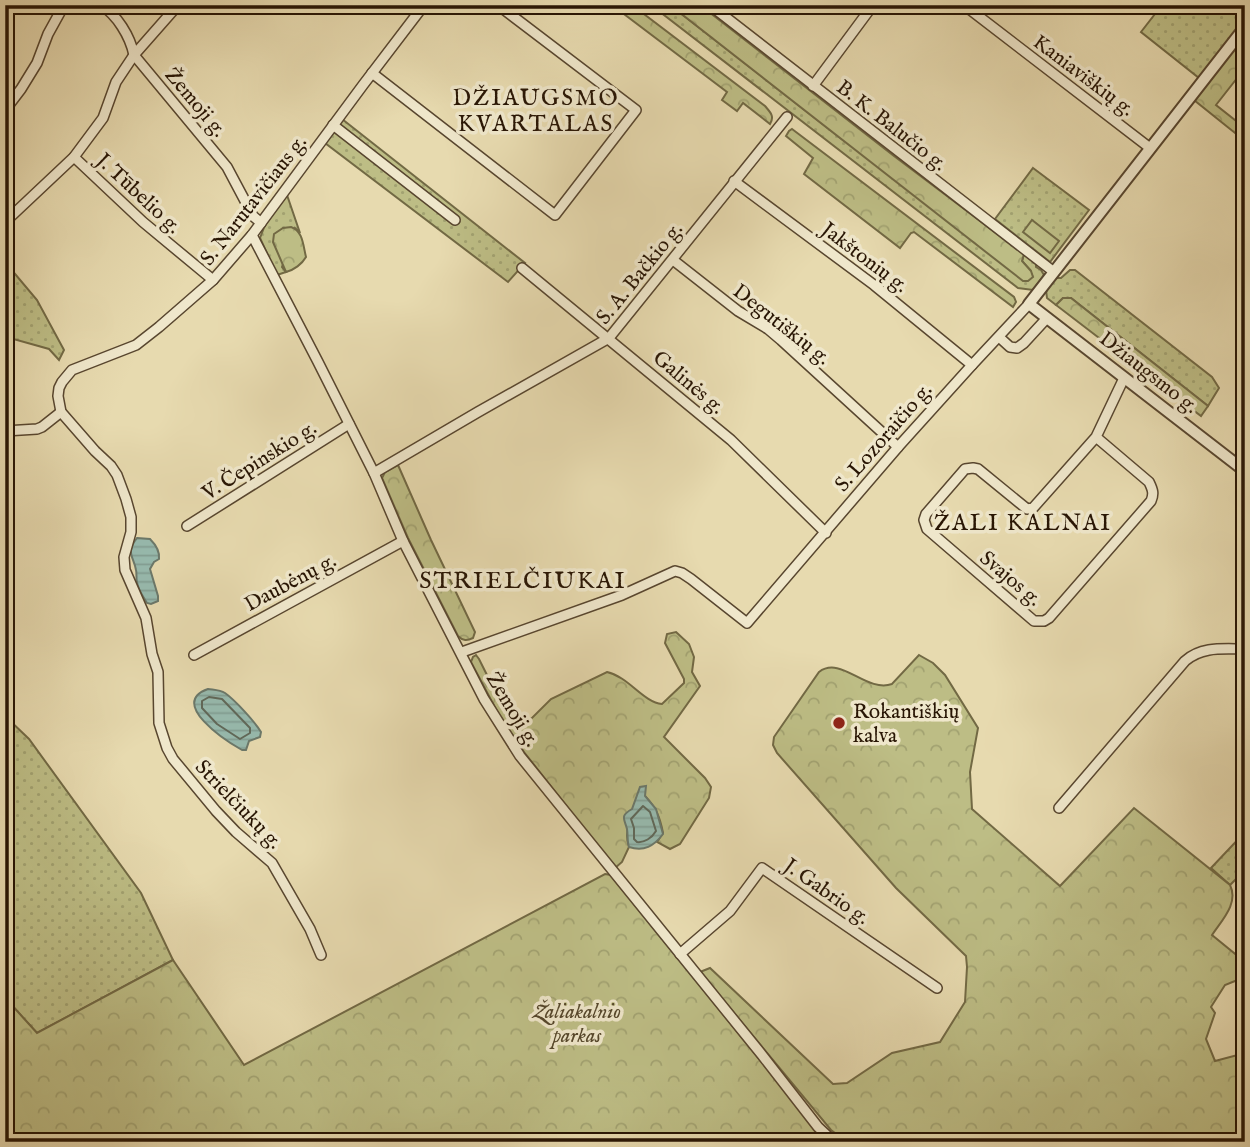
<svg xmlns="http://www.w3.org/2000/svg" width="1250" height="1147" font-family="'IM FELL English',serif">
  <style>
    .grass { fill: url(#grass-dots); stroke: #726944; stroke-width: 2 }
    .forest { fill: url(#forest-crowns); stroke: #726944; stroke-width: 2 }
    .pitch { fill: #bdbd85; stroke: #726944; stroke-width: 2 }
    .water { fill: url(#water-rules); stroke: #6b786a; stroke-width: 2 }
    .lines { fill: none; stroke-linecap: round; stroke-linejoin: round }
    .shore { stroke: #606859; stroke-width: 2 }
    .minor-casing { stroke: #58462f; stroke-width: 12 }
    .tertiary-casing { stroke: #58462f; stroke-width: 14 }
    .minor { stroke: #efe7cb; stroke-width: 9 }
    .tertiary { stroke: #efe7cb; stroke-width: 10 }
    .poi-dot { fill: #8f2418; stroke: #efe7cb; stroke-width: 2.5 }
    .labels { text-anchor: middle; stroke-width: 7; stroke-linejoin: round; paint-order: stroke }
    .street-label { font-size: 21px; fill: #281504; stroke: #efe7cb }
    .poi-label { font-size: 21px; fill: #281504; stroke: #efe7cb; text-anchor: start }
    .park-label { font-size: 21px; font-style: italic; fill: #55472b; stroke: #efe7cb }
    .neighbourhood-label { font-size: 23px; letter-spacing: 2px; fill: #281504; stroke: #efe7cb }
    .quarter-label { font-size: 24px; letter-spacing: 2px; fill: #281504; stroke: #efe7cb }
  </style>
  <defs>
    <pattern id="grass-dots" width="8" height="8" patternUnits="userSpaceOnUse" patternTransform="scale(1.75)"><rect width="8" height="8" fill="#bdbd85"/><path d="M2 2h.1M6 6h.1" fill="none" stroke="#a2a271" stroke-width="1.8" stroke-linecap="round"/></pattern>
    <pattern id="forest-crowns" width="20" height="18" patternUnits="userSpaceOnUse" patternTransform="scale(1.75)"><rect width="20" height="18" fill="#bdbd85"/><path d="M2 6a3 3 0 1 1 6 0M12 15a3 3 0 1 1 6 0" fill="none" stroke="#a2a271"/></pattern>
    <pattern id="water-rules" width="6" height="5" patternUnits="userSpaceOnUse" patternTransform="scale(1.75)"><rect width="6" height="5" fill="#97baae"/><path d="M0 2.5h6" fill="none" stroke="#829f94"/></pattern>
  </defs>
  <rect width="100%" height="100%" fill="#e7daaf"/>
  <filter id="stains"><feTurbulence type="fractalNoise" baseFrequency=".00286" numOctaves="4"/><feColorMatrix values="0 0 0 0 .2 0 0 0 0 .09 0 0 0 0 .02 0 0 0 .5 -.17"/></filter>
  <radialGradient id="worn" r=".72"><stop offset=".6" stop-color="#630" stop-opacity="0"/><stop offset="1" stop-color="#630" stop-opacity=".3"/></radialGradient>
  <g class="grass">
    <path d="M651,5H670L843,140L1031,271L1022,261L1024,254L1036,263V267L1041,270L1044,275L1033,290L1018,288Z"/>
    <path d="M1162,5H1245V20L1199,78L1141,32Z"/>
    <path d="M342,119L525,263L508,282L325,143Z"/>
    <path d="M1033,168L1089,210L1050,262L995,219Z"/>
    <path d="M287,195L300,233L295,228L282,267L286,272L277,275L260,238L265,225Z"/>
    <path d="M5,262L37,300L64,350L59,360L49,349L10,338L5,341Z"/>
    <path d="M1070,270H1075L1212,377L1219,388L1208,406L1071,298H1063L1056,305L1047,298L1046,290L1055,278H1061Z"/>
    <path d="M5,716L29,739L141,893L173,960L37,1033L8,1001L5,995Z"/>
    <path d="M1245,832V870L1230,885L1211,868Z"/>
  </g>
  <g class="forest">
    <path d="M612,5H632L765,106C770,112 775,116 770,124L743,103L737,111L722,100L727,92Z"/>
    <path d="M670,5H700L894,156L1024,254L1022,261L1031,271L1033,277L1028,281H1023Z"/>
    <path d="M1245,33V68L1216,105L1245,128V141L1194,100Z"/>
    <path d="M792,129L1014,297L1016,302L1013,307L914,232L911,233L900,248L804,174L813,158L786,136L789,131Z"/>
    <path d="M291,227C303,231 303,245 306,257C302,264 294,270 286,272L273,242L274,234L283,228Z"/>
    <path d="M1063,298H1071L1208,406L1201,416L1056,305Z"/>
    <path d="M398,465L431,540L475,632L473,638C467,641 463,641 458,636L408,538L382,478L385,472Z"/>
    <path d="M676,632L689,644L694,657L692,672L700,686L664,737L705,778L711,787L709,798L680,844L670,849L657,842L663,833C660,817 656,808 645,796C635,814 622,826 629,847L622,862L615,868L524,752L499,715L471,662L473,657L476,655L479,659L509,719L525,721L532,718L551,699L607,672C629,677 643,702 662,704L684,683V679L665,643L667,634Z"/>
    <path d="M919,655L933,663L945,675L978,728L970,772L972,809L1060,886L1134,808L1230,885C1239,903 1222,920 1212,935L1245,962V977L1225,985L1211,1007L1215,1013L1206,1039L1215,1061L1245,1053V1142H847L831,1130L700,972L710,968L833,1084L847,1083L892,1053L940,1042L965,1002L967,967L966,956L896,888L777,753L773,745L774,737L819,672C841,655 866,693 892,684Z"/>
    <path d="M605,874L611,875L826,1142H5V995L8,1001L37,1033L173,960L244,1065Z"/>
  </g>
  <path class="pitch" d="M1032,220L1059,241L1050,253L1023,232Z"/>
  <g class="water">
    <path d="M137,538L150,539C155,544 160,551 159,559L154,562L150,569L158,596V601L151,604L147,603C143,596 138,590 137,582C136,580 137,573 136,570C134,557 125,553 137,538Z"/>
    <path d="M208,689C214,690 220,690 225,693C235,700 255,722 261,732L260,737L249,741L246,750H242C226,741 168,703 208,689Z"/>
    <path d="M646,786L645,796L656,809L663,834C654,846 644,852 629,847C627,841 628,835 627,829C624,818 620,816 632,809L640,787Z"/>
  </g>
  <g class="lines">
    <g class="shore">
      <path d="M209,697L222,699L250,728V733L240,739L217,724L202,708V701Z"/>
      <path d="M643,806L650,812L656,831C652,838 644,843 637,842L634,839V828L631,819Z"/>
    </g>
    <g class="minor-casing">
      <g id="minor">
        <path d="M101,5C117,15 130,36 134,55L227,167L253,216L261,223"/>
        <path d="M710,5L1054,272"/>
        <path d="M964,5L1150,148"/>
        <path d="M372,73L555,215L636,110L498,5"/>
        <path d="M813,86L873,5"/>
        <path d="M5,110L21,89L37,63L48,34L64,5"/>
        <path d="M333,125L455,220"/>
        <path d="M74,157L143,222L213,280"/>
        <path d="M734,181L874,285L972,365"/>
        <path d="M5,222L74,157L103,118L116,82L134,55L178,5"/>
        <path d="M252,235L317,360L374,473L403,541L484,699L520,756L762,1055L818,1127L834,1142"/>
        <path d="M673,260L738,311L768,329L781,340L898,447"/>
        <path d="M522,268L731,440L826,533"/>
        <path d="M999,337L1010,347L1017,348L1024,343L1047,318"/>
        <path d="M5,431L37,429L42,427L61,412"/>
        <path d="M1096,437L1149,482C1153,490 1154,494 1151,501L1049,618L1044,621H1034L927,529L924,520L926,514L965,469L973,468L978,469L1027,509L1033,508L1096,437L1124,378"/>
        <path d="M374,473L478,412L609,338L787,117"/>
        <path d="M187,526L349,424"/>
        <path d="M462,652L622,595L675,571L682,573L691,579L747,623L898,447L972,365L1029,304"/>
        <path d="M194,655L403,541"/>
        <path d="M1059,808L1185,661C1202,646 1223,649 1245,649"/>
        <path d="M680,954L730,911L762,868L937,988"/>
        <path d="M321,955L310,929L272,863L236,832L216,811L173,759L167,748L159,723L158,672L152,654L146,618L125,570L124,557L131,532V517L126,499L117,475L111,466L95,451L61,412L58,396L59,388L62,382L72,370L136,345L159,327L213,280L252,235L363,85L424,5"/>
      </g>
    </g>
    <g class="tertiary-casing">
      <path id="tertiary" d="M1245,27L1029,304L1245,471"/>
    </g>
    <use href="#minor" class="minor"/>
    <use href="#tertiary" class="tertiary"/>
  </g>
  <circle class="poi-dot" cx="839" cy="723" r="7"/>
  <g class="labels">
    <g class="street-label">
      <text transform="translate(1084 75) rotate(37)" y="7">Kaniaviškių g.</text>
      <text transform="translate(196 102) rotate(50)" y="7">Žemoji g.</text>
      <text transform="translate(892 125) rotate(38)" y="7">B. K. Balučio g.</text>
      <text transform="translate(139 193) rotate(43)" y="7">J. Tūbelio g.</text>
      <text transform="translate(253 200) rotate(-52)" y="7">S. Narutavičiaus g.</text>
      <text transform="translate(865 257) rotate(37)" y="7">Jakštonių g.</text>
      <text transform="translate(639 273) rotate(-51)" y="7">S. A. Bačkio g.</text>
      <text transform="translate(782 324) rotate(38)" y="7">Degutiškių g.</text>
      <text transform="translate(1149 372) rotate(38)" y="7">Džiaugsmo g.</text>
      <text transform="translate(689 382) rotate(40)" y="7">Galinės g.</text>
      <text transform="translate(883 437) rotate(-49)" y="7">S. Lozoraičio g.</text>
      <text transform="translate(259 460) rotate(-32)" y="7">V. Čepinskio g.</text>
      <text transform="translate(1011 578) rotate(40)" y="7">Svajos g.</text>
      <text transform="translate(290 582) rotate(-28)" y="7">Daubėnų g.</text>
      <text transform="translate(513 709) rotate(59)" y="7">Žemoji g.</text>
      <text transform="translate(239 804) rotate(46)" y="7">Strielčiukų g.</text>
      <text transform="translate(827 891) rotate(35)" y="7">J. Gabrio g.</text>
    </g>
    <g class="poi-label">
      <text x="853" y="718">Rokantiškių<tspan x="853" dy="24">kalva</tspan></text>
    </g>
    <g class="park-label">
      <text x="577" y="1018">Žaliakalnio<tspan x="577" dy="24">parkas</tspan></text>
    </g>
    <g class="neighbourhood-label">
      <text x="536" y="105">DŽIAUGSMO<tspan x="536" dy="26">KVARTALAS</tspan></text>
      <text x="1023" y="530">ŽALI KALNAI</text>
    </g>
    <g class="quarter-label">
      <text x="523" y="588">STRIELČIUKAI</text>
    </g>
  </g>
  <rect width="1250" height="1147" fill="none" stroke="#e7daaf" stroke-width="28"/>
  <rect x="7" y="7" width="1236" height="1133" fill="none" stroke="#281504" stroke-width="3.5"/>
  <rect x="14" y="14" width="1222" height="1119" fill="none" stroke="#281504" stroke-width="2"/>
  <rect width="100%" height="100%" filter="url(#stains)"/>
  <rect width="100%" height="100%" fill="url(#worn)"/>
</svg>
